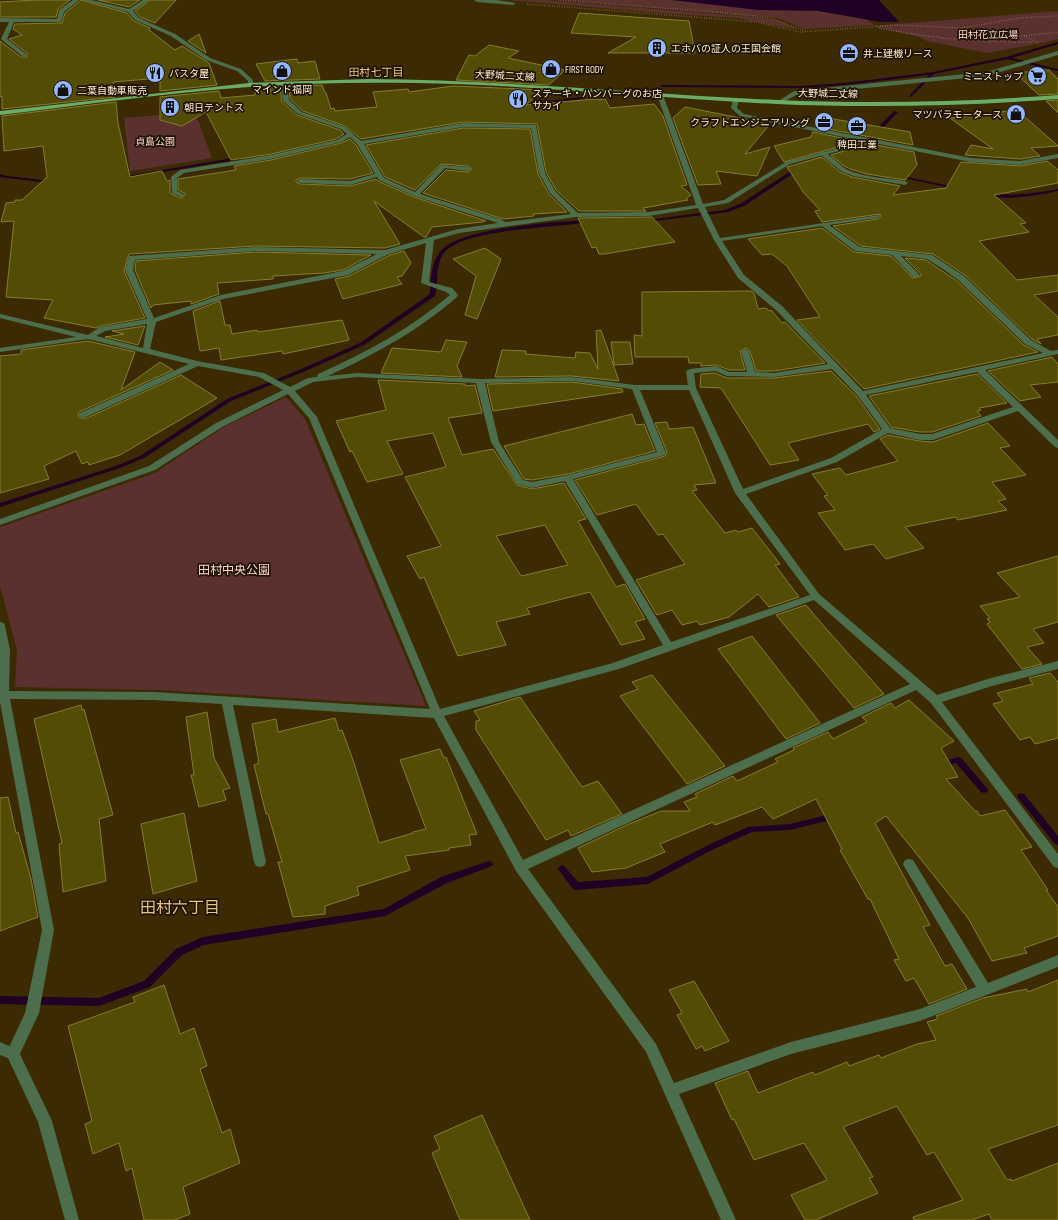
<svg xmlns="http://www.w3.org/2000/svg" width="1058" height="1220" font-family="'Sofia Sans Condensed','Noto Sans JP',sans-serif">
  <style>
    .green { fill: #5a312e }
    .water { fill: #210025 }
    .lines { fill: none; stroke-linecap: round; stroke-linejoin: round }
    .stream { fill: #210025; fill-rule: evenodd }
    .building { fill: #534c05; stroke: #857d31; fill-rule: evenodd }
    .path { stroke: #998967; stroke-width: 1.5; stroke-dasharray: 0.5 2; stroke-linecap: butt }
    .service { fill: #4d6e4c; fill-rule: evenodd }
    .minor { fill: #4d6e4c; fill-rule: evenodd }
    .tertiary { fill: #4d6e4c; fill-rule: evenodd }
    .primary { fill: #69ad67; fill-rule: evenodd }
    .labels { text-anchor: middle; stroke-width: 3.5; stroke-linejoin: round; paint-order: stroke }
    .far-park-label { font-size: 10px; fill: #fed5d2; stroke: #1e1301 }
    .far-poi-label { font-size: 10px; fill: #fff0d5; stroke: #1e1301; text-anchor: start }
    .far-street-label { font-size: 10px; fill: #fff0d5; stroke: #1e1301 }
    .far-neighbourhood-label { font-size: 11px; fill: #e8c47e; stroke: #1e1301 }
    .park-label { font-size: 12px; fill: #fed5d2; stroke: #1e1301 }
    .near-neighbourhood-label { font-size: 16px; fill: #e8c47e; stroke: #1e1301 }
  </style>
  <rect width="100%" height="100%" fill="#3b2a02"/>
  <g class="green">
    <path d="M507,0H545L755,17L777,20L799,30L737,18L671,14Z"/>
    <path d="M561,0H686L821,9L862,17L875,25L805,29L777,18Z"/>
    <path d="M1058,11V39L1047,42L987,53L927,41L919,37L872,26Z"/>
    <path d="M195,112L212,158L130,171L124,118Z"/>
    <path d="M286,397L305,419L426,706L160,690L15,687L17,650L0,586V527L155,473L222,428Z"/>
  </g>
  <path class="water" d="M672,0H879L899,22H881L818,11L758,10Z"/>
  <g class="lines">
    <g class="stream">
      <path d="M1058,42V44L1012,58L1058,69V71L1008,59L934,74L911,97H910V95L929,75L844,85L802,88L662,87L660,86L662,85L802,86L844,83L933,72L1006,57Z"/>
      <path d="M582,97L584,98L583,99L518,107L516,106L518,105Z"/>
      <path d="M894,111L898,112L862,150H858V148Z"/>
      <path d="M239,157H241V159L121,179L119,178L121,177Z"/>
      <path d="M796,168L800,169L744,206L728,212L646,222L644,221L646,220L725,210L740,204Z"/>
      <path d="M0,174L7,176L51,181L53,182L51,183L6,178L0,177Z"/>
      <path d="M897,175L955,187L957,188L955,189L899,177H897Z"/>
      <path d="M1058,189V191C1041,195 998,202 983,194L985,193C1010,196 1034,194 1058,189Z"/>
      <path d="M588,220H590V222C558,228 461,228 443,254C435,267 439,283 435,296L364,345L303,372L231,401L144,458L120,468L0,507V503L116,466L140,456L227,399L299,370L360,343L430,294C431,281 431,264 439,253C457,227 556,222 588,220Z"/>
      <path d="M958,757L961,758L987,788L988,790L987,792L984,793L981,792L956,763L940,768L937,767L936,765L937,763Z"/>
      <path d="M1021,793L1024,794L1058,836V845L1055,844L1018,798L1017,796L1018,794Z"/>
      <path d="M835,813L838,814L839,816L838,818L790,830L752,832L714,849L648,884L576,890L573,889L558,869L559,867L562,865L565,867L578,882L647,877L708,845L748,827L790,824Z"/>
      <path d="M489,861L492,862L493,864L492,866L447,883L385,916L204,945L182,955L150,987L99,1006L0,1004V996L99,998L144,981L176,949L203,937L384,909L441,877Z"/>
    </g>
  </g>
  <g class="building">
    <path d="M35,0H70L58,9L56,17H0V2Z"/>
    <path d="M81,0L127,13L134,21L150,28L149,30L175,50L182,46L209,63L217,85L160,91V78L113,82L115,97L2,109V96L0,97V41L21,57H27V53L9,39L22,35L13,29L15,24L62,23L65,13Z"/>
    <path d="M98,0H140L129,7Z"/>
    <path d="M150,0H176L155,23L140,17L135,11Z"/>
    <path d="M579,13L689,21L695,53H608L636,37L571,33Z"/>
    <path d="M199,34L206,53L188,41Z"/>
    <path d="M489,45L519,51L508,58L565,70L549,85L456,80L469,55L475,56Z"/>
    <path d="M297,59L298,63L315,61L320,79L265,81L256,64Z"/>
    <path d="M1049,70L1058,79V94L1039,95L1015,73Z"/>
    <path d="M322,85L325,93H326L331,109L334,108L335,111L377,107L373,92L408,89L409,92L453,86L543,90L526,105L596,99L597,100L605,99L610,108L654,104L663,116L687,185L681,186L691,195L686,198L688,200L643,208L646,211H579L556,190L546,172L537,124L463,122L361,139L345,126L303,111L290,99L289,86Z"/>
    <path d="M269,87H280L282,102L297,115L340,130L344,134L336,139L271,154L231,160L206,112L182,126L160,120V97L219,91L221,98L255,95V92L271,91Z"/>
    <path d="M1058,100V113L1046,101Z"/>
    <path d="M116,102L118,123L130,177L162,171L167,181L170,180V193L181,198L186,194L178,190V179L236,170L234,166L271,160L341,143L350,139L356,145L373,173L350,179L300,178L296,180V182L300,184L350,186L376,179L378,181L414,197L486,221H482L483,222L432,227L426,237H424L374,201L400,244L385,248L256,246L129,254L124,271L145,318L100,326L96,328L44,318L53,300L6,297L14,221L1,222L6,203L15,202V200H22L47,177L43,146L4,151L2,116Z"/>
    <path d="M685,107L770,124L745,154L770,147L757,176L716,171L721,184L698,185L673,118Z"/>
    <path d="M1017,110L1058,146L1031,148L1040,156L1020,159L965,155L971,145L993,149L950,118Z"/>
    <path d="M822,117L910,132L913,145L817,127Z"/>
    <path d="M463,128L530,129L538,174L549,194L567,212L533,214L534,216L503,219L423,193L446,170L468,172L472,169L468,166L441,164L415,190L385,177L366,145Z"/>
    <path d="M813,132L851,140L849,144L784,162L774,146L811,137Z"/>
    <path d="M860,142L914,152L917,165L905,180L867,174L853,170L844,166L831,155L854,148Z"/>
    <path d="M822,157L840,172L852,177L900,186L893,195L946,188L961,162L1020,166L1047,161L1058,170V183L994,195L1026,223L1020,224L1029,232L979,241L1017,280L1058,275V291L1034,295L1058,317V335L1037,339L1041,344L1032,339L965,275L933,254L861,246L833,226L877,219L881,216L880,214L822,222L815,211L820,210L804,193L787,167Z"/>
    <path d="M652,217L675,242L605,254H599L596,247L592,248L578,218Z"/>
    <path d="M822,228L854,252L891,256L913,278L921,276V274L905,258L926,260L957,281L1024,345L1038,352L864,389L797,320L820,317L787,266L772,254L762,255L748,239Z"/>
    <path d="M485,248L501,259L477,319L465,315L476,276L453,259Z"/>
    <path d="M404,251L411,263L402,276L397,277L402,284L343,299L335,279L349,276L390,255Z"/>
    <path d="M256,252L371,255L343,270L324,273L273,276V279L217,283L219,294L191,304V301L153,305L151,308L135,270L136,261Z"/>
    <path d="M751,291L754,293L758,309L766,308L769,311L771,310L782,323L785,322L825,363L774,371H756L750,351L746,348L740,351L745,370H729L716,365L701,366V363H689L688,357H635L634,335L642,336V292Z"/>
    <path d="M220,301L225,325H230L232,334L257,330L258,332L342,320L349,340L283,354L282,351L221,360L219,348L200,351L193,311Z"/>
    <path d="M145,326L138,345L105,337L124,334L112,331Z"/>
    <path d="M601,330L619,381L572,376L495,377L502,350L526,351L525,354L575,358L576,352L590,353L598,369L596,331Z"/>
    <path d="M446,340L467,342L457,366L462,377L381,373L392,348L441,352Z"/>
    <path d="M88,341L135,352L121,390L160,362L173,370L79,412L78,416L80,418H87L181,375L217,398L120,455L89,465L88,462L82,464L76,451L44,466L49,479L0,493V356L21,354V350Z"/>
    <path d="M611,342H630L633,364L614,365Z"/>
    <path d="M1052,357L1058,364V382L1030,385L1041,397L1020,401L988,371Z"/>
    <path d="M831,371L857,397L880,429L874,432L868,424L788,443L799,460L770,465L721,388L700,387L701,374L715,373L727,378H774Z"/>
    <path d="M977,374L1007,403L979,408L981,410L977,411L981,416L932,432H920L891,427L869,396Z"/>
    <path d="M378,380L465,384L466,386L475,385L482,413L448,418L462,455L493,449L517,485L532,489L564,483L586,519L578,521L616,587L625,584L645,619L635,622L645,639L621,645L590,592L527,608L530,614L496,622L506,645L458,656L424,577L420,579L407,556L441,546L405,477L446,467L433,433L387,441L403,474L367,482L352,451L350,452L336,421L386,410ZM545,525L568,565L521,576L496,536Z"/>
    <path d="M572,382L622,389L623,392L493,411L487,384Z"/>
    <path d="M632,414L636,425L644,424L655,451L568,474L532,480L524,479L504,446Z"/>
    <path d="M667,422L669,429L693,427L716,483L694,485L697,490L692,491L725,533L736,530L738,532L752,528L780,564L775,565L799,597L769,607L758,594L729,617L700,625L697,621L682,625L672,610L657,615L636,580L685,564L663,534L658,535L636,504L597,515L575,480L665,456L667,452L655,423Z"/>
    <path d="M988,423L1010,446L1000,448L1026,475L992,482L1006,499L998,501L1007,510L958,520L955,517L905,527L924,548L886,559L873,544L845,550L818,513L835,510L824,496L828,495L812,474L840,468L846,475L898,461L880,439L888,435L920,441L933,442Z"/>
    <path d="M1058,556V622L1033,629L1044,643L1027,647L1042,664L1022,669L987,624L990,622L987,619L990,618L980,606L1020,597L997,573Z"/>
    <path d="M806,605L822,624L884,694L854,708L776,615Z"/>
    <path d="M752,636L820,723L786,739L718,649Z"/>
    <path d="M1050,673L1058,682V738L1035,744L1030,737L1020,740L993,704L1003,701L997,693L1033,684L1029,678Z"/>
    <path d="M652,675L725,766L687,784L620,696L638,689L632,682Z"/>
    <path d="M520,697L582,787L598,781L622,814L571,836L568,830L546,840L476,730V721L480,720L474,711Z"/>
    <path d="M909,700L954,741L941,748L958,777L946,779L975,811H977L980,816L1005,810L1032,847L1021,850L1048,890H1046L1058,907V936L1024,948L1027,953L992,961L968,918L886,816L875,823L930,925L923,927L945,966L952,964L967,989L929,1004L914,978L906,981L894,960L899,959L870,899H868L840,850L842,849L816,799L773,819L762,807L715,825L713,822L660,844L665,852L626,868L592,872L578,848L629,824L661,811H690L684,802L697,797L695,794L733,776L737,781L778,762L775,759L794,750L793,748L828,732L833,739L867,722L862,717L891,703L895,708Z"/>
    <path d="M81,705L82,710L84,709L113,815L99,819L106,881L63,892L59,844L62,843L34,719Z"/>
    <path d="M207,712L214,758L230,788L223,790L226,800L199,807L191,775H194L186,717Z"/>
    <path d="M335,718L339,731L342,730L353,760L379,843L413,833V832L426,829L400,760L440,749L444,758L446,757L477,834L469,835L471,845L449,848V850L405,856L410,870L357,887L359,895L325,906V914L293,917L278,862H282L268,814H266L254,765L259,763L252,724L276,719L278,732Z"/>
    <path d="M8,797L16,833L18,832L31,879L38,917L0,931V798Z"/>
    <path d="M184,813L197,881L153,894L141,824Z"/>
    <path d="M1058,980V1125L988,1149L1007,1180L1011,1179L1012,1181L1058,1163V1220H992L989,1214L972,1220H914L913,1217L963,1200L934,1152L927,1155L897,1106L843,1127L873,1177L869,1178L878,1193L816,1220H805L791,1195L827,1180L804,1143L754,1160L734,1119L732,1120L715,1083L748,1071L758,1093L813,1072L815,1075L847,1062L849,1066L879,1055L881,1058L917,1044L936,1040L927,1022L938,1019L936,1016L983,998L1027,989L1028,992Z"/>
    <path d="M694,981L729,1041L705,1051L702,1046L696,1049L677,1015L682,1013L669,990Z"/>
    <path d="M164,985L180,1034L194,1028L207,1066L200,1069L222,1133L230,1129L240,1163L183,1187L190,1214L175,1220H144L132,1168L126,1171L119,1143L93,1154L85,1124L92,1121L68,1026L135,1002L133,997Z"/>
    <path d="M482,1115L530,1220H460L432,1153L440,1149L434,1136Z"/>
  </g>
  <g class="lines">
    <g class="path">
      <path d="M558,0L726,13L770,18L806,31"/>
      <path d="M527,4L757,22L799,32L897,25L961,28L981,34L1024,36L1039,43"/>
      <path d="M879,28C930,38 981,43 1033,42"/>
      <path d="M962,28L1019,18L1058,16"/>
      <path d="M1024,36L1058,32"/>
    </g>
    <g class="service">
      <path d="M820,152C829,151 838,164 846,169C861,177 887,178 905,181L908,183L905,185L853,176L841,171L820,154Z"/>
      <path d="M378,173L381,175L380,176L350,185L300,183L297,181L300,179L350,181Z"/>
    </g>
    <g class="minor">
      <path d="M73,0H79L64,12L61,22H14L7,39L26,54V56H22L1,39L9,22H0V18L57,19L59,10Z"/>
      <path d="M82,0H91L129,9L143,0H149L133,11L139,18L175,34L210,58L241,69L253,80V85L248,86V81L237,71L206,60L171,36L135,20L128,12Z"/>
      <path d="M474,0H496L516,3L513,5L477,2Z"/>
      <path d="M1058,51V55L987,76L796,95L782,103L777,102L794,91L986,72Z"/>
      <path d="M284,82L287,84L289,100L302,112L345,127L361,141L463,123L536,125L545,173L555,191L578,213L649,212L696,205L657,95L660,93L663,95L703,204L724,200L786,162L850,145L853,139L740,116L731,108L733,100L736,98L739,100L737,108L744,114L971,158L1020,161L1058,154V158L1020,165L971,162L859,140L854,147L790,164L728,203L705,207L720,238L879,215L880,216L877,218L829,225L860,247L932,255L964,276L1031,340L1051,351L1058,350V354L985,370L1058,440V448L1055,447L1018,411L933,440H920L888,433L837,462L746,494L819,594L937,695L991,678L1058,661V669L992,686L942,702L1058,854V868L1054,867L931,703L916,690L528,869L656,1044L674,1083L791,1042L920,1009L976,987L905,868L903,864L905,860L909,859L913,860L988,983L1058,955V967L920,1021L791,1054L679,1094L736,1220H721L646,1052L516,871L434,718L233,705L266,862L264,866L260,867L256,866L254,862L222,704L154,700L10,699L54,930L39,1013L18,1058L13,1060L8,1058L6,1054L25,1013L42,930L0,702V622L4,623L5,626L10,650L9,691L154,692L430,709L309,418L288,394L222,427L155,470L0,525V519L149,466L216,423L283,390L259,377L198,366L86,417H80L79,415L80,413L189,364L88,339L0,352V348L76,337L0,318V314L88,335L100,327L147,319L125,270L129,256L256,247L385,250L458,229L498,223L414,196L379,180L357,144L350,137L341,142L271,159L184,173L177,178V191L185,195L182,197L172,193L171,177L180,170L271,155L337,140L347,134L341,129L298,114L283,101L281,84ZM463,127L531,128L539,173L550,193L571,214L505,222L500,219L420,194L445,168L468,171L471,169L468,167L441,165L415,192L384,178L364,144ZM698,208L714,240L738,278L776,310L828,364L774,373L755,372L749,351L745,349L741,351L747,372H729L716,366L690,369L686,371L688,385H635L572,377L480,379L357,373L328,376C375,354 418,331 457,297L458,295L452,288L429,282L434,240L459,233L576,217L649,216ZM822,226L855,251L892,255L913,277H916L920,275L901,256L927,259L943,269L958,280L1025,344L1043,353L863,391L782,306L744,275L722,241ZM426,243L421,283L446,292L450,295C410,329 365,353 318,374L317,377L308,378L290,387L264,373L197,361L150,349L156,322L223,299L348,275L389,254ZM256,251L377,254L343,271L221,295L154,318L133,270L135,260ZM147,324L143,348L96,336L105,331ZM832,369L858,396L882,429L831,458L743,489L696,388L694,373L715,371L727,376L774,377ZM977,372L1013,407L932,434H920L890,428L866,395ZM357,377L476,383L491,442L517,484L532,488L565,481L663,645L613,663L440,709L317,417L295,391L313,382ZM572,381L632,389L657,452L568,475L532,482L523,480L499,442L485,383ZM640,390H689L735,493L810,595L671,642L573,479L665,455L666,453ZM814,600L910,684L523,860L444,716L619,669Z"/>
    </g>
    <path class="tertiary" d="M0,1042L18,1050L52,1121L79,1220H65L38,1122L8,1058L0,1055Z"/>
    <path class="primary" d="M369,79C506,80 641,94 777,100C871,104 965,102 1058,95V99C964,106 870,108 776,104C655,98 535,85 414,83C359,82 304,83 249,87C166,93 83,105 0,115V111L249,83Z"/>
  </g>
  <defs>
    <g id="building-disc" transform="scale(1)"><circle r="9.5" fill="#94b7fd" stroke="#1e1301"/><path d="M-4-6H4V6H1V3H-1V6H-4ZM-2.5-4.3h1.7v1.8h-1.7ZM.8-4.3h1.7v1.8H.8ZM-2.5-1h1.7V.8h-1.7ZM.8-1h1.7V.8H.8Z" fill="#111"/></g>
    <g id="office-disc" transform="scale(1)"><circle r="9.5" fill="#94b7fd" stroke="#1e1301"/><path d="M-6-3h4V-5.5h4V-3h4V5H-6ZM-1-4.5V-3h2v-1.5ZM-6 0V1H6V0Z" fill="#111"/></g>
    <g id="shop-disc" transform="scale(1)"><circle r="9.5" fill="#94b7fd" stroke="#1e1301"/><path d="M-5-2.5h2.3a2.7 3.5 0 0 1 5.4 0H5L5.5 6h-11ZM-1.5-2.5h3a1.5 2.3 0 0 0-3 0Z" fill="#111"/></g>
    <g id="restaurant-disc" transform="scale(1)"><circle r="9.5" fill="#94b7fd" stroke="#1e1301"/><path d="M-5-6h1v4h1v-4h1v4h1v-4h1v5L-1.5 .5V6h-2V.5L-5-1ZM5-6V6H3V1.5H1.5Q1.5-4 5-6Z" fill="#111"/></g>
    <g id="supermarket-disc" transform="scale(1)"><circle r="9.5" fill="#94b7fd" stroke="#1e1301"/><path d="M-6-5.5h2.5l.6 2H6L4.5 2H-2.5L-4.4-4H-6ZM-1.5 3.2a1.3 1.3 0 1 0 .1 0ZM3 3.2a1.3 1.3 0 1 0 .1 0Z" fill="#111"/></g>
  </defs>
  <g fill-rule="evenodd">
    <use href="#building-disc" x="657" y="48"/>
    <use href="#office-disc" x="849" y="53"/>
    <use href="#shop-disc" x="551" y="69"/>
    <use href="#shop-disc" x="282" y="71"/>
    <use href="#restaurant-disc" x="155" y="73"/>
    <use href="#supermarket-disc" x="1037" y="76"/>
    <use href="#shop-disc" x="63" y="90"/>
    <use href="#restaurant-disc" x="518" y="99"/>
    <use href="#building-disc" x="170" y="107"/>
    <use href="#shop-disc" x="1016" y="114"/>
    <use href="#office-disc" x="824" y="122"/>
    <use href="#office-disc" x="857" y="126"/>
  </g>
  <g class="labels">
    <g class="far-park-label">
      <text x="988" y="38">田村花立広場</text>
      <text x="155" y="145">貞島公園</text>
    </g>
    <g class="far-poi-label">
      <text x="671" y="52">エホバの証人の王国会館</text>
      <text x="863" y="57">井上建機リース</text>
      <text x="565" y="73">FIRST BODY</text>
      <text x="169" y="77">パスタ屋</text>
      <text x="1023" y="80" text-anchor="end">ミニストップ</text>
      <text x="282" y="93" text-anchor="middle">マインド福岡</text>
      <text x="77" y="94">二葉自動車販売</text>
      <text x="532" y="97">ステーキ・ハンバーグのお店<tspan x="532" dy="12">サカイ</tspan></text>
      <text x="184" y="111">朝日テントス</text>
      <text x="1002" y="118" text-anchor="end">マツバラモータース</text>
      <text x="810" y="126" text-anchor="end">クラフトエンジニアリング</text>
      <text x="857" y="148" text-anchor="middle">稗田工業</text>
    </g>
    <g class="far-street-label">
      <text transform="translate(505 75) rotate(3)" y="4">大野城二丈線</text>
      <text transform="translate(828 93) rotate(1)" y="4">大野城二丈線</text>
    </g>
    <g class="far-neighbourhood-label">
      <text x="376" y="76">田村七丁目</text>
    </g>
    <g class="park-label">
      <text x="234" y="574">田村中央公園</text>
    </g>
    <g class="near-neighbourhood-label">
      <text x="180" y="913">田村六丁目</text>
    </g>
  </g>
</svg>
